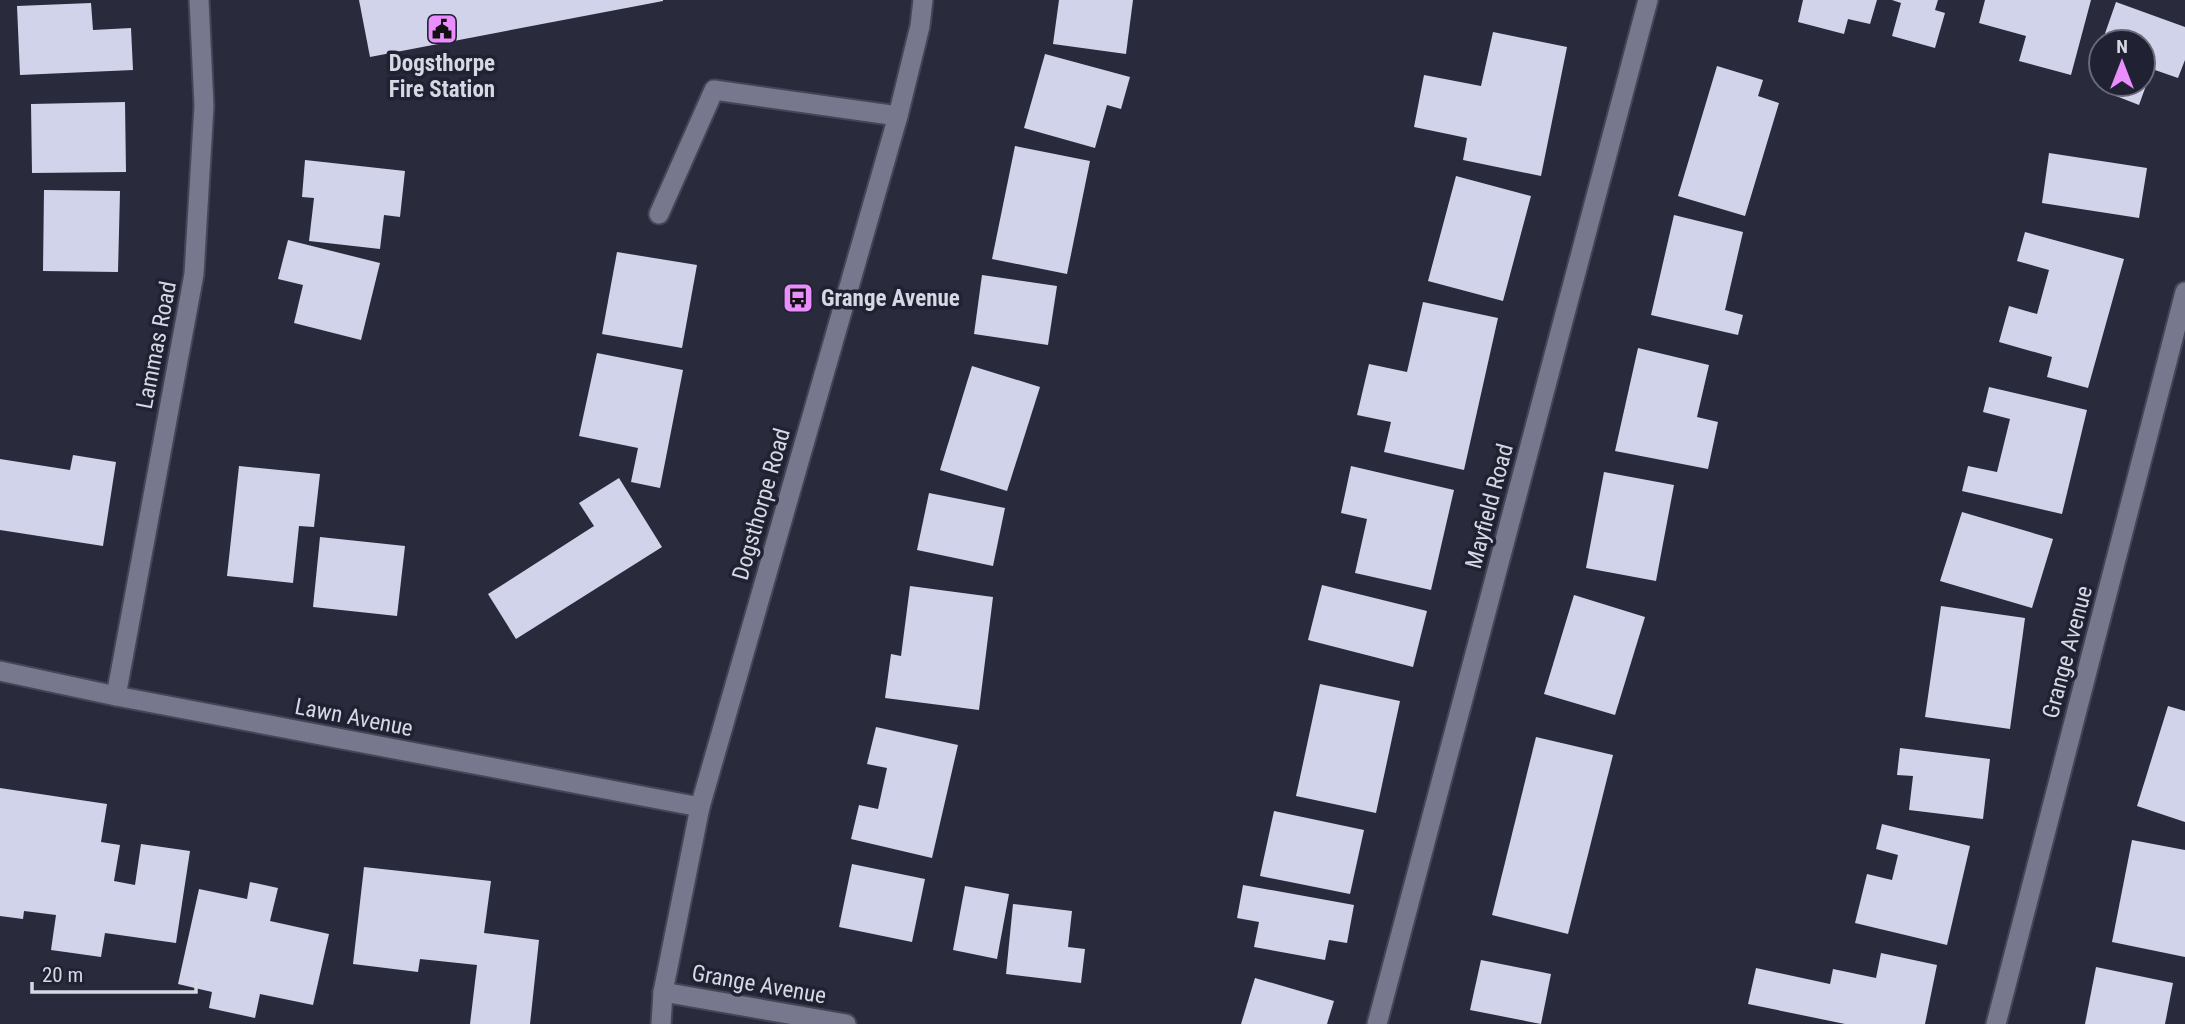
<svg xmlns="http://www.w3.org/2000/svg" width="2185" height="1024" font-family="'Roboto Condensed',sans-serif">
  <style>
    .building { fill: #d1d3eb }
    .lines { fill: none; stroke-linecap: round; stroke-linejoin: round }
    .service-casing { stroke: #454655; stroke-width: 23 }
    .minor-casing { stroke: #454655; stroke-width: 23 }
    .tertiary-casing { stroke: #454655; stroke-width: 23 }
    .service { stroke: #77788e; stroke-width: 19 }
    .minor { stroke: #77788e; stroke-width: 19 }
    .tertiary { stroke: #77788e; stroke-width: 19 }
    .labels { text-anchor: middle; stroke-width: 7; stroke-linejoin: round; paint-order: stroke }
    .poi-label { font-size: 23px; font-weight: bold; fill: #d7d8e4; stroke: #202132 }
    .street-label { font-size: 23px; fill: #d7d8e4; stroke: #202132 }
  </style>
  <rect width="100%" height="100%" fill="#2a2a3d"/>
  <g class="building">
    <path d="M359,0H663V1L370,57Z"/>
    <path d="M1059,0H1133L1126,54L1053,44Z"/>
    <path d="M1803,0H1877L1870,24L1848,19L1844,34L1798,22Z"/>
    <path d="M1892,0H1938L1935,10L1945,13L1935,48L1892,36L1901,3Z"/>
    <path d="M1985,0H2091L2071,75L2019,61L2026,36L1979,23Z"/>
    <path d="M2116,2L2185,27V60L2178,78L2152,69L2139,105L2116,96L2120,84H2143V42H2102Z"/>
    <path d="M91,3L93,30L131,28L133,70L20,75L17,6Z"/>
    <path d="M1493,32L1567,47L1541,176L1463,160L1467,138L1414,127L1424,75L1481,86Z"/>
    <path d="M2101,46V76L2091,73Z"/>
    <path d="M1045,54L1130,77L1121,109L1107,105L1095,148L1024,128Z"/>
    <path d="M1717,66L1763,80L1758,96L1779,103L1745,216L1678,196Z"/>
    <path d="M125,102L126,172L32,173L31,104Z"/>
    <path d="M1015,146L1090,161L1067,274L992,259Z"/>
    <path d="M2049,153L2147,168L2139,218L2042,203Z"/>
    <path d="M305,160L405,171L400,217L384,215L380,249L309,241L314,198L302,197Z"/>
    <path d="M1456,176L1531,196L1503,301L1428,281Z"/>
    <path d="M44,190L120,191L118,272L43,271Z"/>
    <path d="M1674,215L1743,232L1725,310L1743,315L1738,335L1651,315Z"/>
    <path d="M2025,232L2124,259L2088,388L2047,377L2052,357L1999,342L2009,306L2037,314L2049,270L2017,261Z"/>
    <path d="M288,240L380,263L361,340L294,323L303,285L278,279Z"/>
    <path d="M617,252L697,265L682,348L602,334Z"/>
    <path d="M982,275L1057,286L1048,345L974,334Z"/>
    <path d="M1423,302L1498,318L1464,470L1384,452L1391,422L1357,415L1369,364L1407,372Z"/>
    <path d="M1638,348L1709,365L1697,417L1718,422L1708,469L1615,451Z"/>
    <path d="M597,353L683,370L660,488L631,482L638,448L579,436Z"/>
    <path d="M972,366L1040,387L1007,491L940,470Z"/>
    <path d="M1989,387L2087,410L2062,514L1962,491L1968,466L1997,472L2010,419L1983,412Z"/>
    <path d="M73,455L116,462L103,546L0,530V459L70,470Z"/>
    <path d="M239,466L320,474L314,527L299,526L293,583L227,576Z"/>
    <path d="M1351,466L1454,490L1431,590L1355,573L1367,519L1341,513Z"/>
    <path d="M1604,472L1674,485L1656,581L1586,568Z"/>
    <path d="M619,478L662,547L516,639L488,594L594,526L579,503Z"/>
    <path d="M929,493L1005,508L993,566L917,550Z"/>
    <path d="M1962,512L2053,539L2032,608L1940,581Z"/>
    <path d="M320,537L405,546L397,616L313,607Z"/>
    <path d="M1322,585L1427,611L1413,667L1308,640Z"/>
    <path d="M910,586L993,597L979,710L885,698L891,654L901,656Z"/>
    <path d="M1574,595L1645,617L1615,715L1544,694Z"/>
    <path d="M1941,606L2025,618L2010,729L1925,717Z"/>
    <path d="M1320,684L1400,701L1376,813L1296,796Z"/>
    <path d="M2168,706L2185,711V822L2137,806Z"/>
    <path d="M876,727L958,745L932,858L851,839L859,805L878,809L887,768L867,764Z"/>
    <path d="M1536,737L1613,755L1568,934L1492,915Z"/>
    <path d="M1900,748L1990,759L1983,819L1909,810L1913,776L1897,775Z"/>
    <path d="M0,788L107,804L101,842L120,845L114,881L135,885L141,844L190,851L176,943L105,933L101,957L51,950L56,915L24,911L23,919L0,916Z"/>
    <path d="M1274,811L1364,830L1350,894L1260,876Z"/>
    <path d="M1882,824L1970,846L1947,945L1855,923L1867,874L1892,880L1898,855L1876,849Z"/>
    <path d="M2132,840L2185,850V957L2112,942Z"/>
    <path d="M852,864L925,879L912,942L839,927Z"/>
    <path d="M364,867L491,881L484,933L539,940L530,1024H470L477,965L420,959L418,972L353,964Z"/>
    <path d="M250,882L278,888L270,921L329,934L313,1005L260,994L255,1018L209,1008L212,992L178,984L199,889L247,899Z"/>
    <path d="M1243,885L1354,905L1347,943L1329,940L1325,960L1254,947L1259,922L1237,918Z"/>
    <path d="M965,886L1009,894L997,959L953,950Z"/>
    <path d="M1013,904L1072,911L1068,947L1085,949L1081,983L1006,974Z"/>
    <path d="M1881,953L1937,965L1925,1024H1845L1748,1004L1756,968L1830,984L1833,969L1876,978Z"/>
    <path d="M1481,960L1551,974L1541,1024L1470,1010Z"/>
    <path d="M2096,967L2173,983L2165,1024H2085Z"/>
    <path d="M1255,978L1334,1001L1327,1024H1241Z"/>
  </g>
  <g class="lines">
    <g class="service-casing">
      <path id="service" d="M659,214L714,90L898,116"/>
    </g>
    <g class="minor-casing">
      <g id="minor">
        <path d="M0,671L116,696L700,807"/>
        <path d="M116,696L194,274L204,106L199,0"/>
        <path d="M663,992L846,1024"/>
        <path d="M1377,1024L1648,0"/>
        <path d="M1996,1024L2185,292"/>
      </g>
    </g>
    <g class="tertiary-casing">
      <path id="tertiary" d="M661,1024L663,992L700,807L898,116L920,26L923,0"/>
    </g>
    <use href="#service" class="service"/>
    <use href="#minor" class="minor"/>
    <use href="#tertiary" class="tertiary"/>
  </g>
  <defs>
    <g id="civic-square" transform="scale(1.575)"><rect x="-9" y="-9" width="18" height="18" rx="4" fill="#ea8dfd" stroke="#202132"/><path d="M-.6-6.5H3V-4.5H.6V-3L4-1V1h2V6H-6V1h2V-1L-.6-3ZM-1.2 2.5V6h2.4V2.5Z" fill="#111"/></g>
    <g id="bus-square" transform="scale(1.575)"><rect x="-9" y="-9" width="18" height="18" rx="4" fill="#ea8dfd" stroke="#202132"/><path d="M-5-6H5V4H4V6H2V4H-2V6H-4V4H-5ZM-3.5-4V0h7V-4ZM-3.5 1.2v1.5H-2V1.2ZM2 1.2v1.5H3.5V1.2Z" fill="#111"/></g>
  </defs>
  <g fill-rule="evenodd">
    <use href="#civic-square" x="442" y="29"/>
    <use href="#bus-square" x="798" y="298"/>
  </g>
  <g class="labels">
    <g class="poi-label">
      <text x="442" y="71">Dogsthorpe<tspan x="442" dy="26">Fire Station</tspan></text>
      <text x="821" y="306" text-anchor="start">Grange Avenue</text>
    </g>
    <g class="street-label">
      <text transform="translate(156 345) rotate(-79)" y="8">Lammas Road</text>
      <text transform="translate(761 504) rotate(-74)" y="8">Dogsthorpe Road</text>
      <text transform="translate(1489 506) rotate(-75)" y="8">Mayfield Road</text>
      <text transform="translate(2067 652) rotate(-75)" y="8">Grange Avenue</text>
      <text transform="translate(354 717) rotate(11)" y="8">Lawn Avenue</text>
      <text transform="translate(759 984) rotate(10)" y="8">Grange Avenue</text>
    </g>
  </g>
  <g transform="translate(2122 63)"><circle r="33" fill="#202132" stroke="#696a79" stroke-width="2"/>
  <path d="M0-5L12 26L0 18L-12 26Z" fill="#ea8dfd"/>
  <text y="-10" font-size="19" font-weight="bold" text-anchor="middle" fill="#d7d8e4">N</text>
  </g>
  <path d="M32 982v10h164v-10" fill="none" stroke="#d7d8e4" stroke-width="3.5"/>
  <text x="42" y="982" font-size="21" fill="#d7d8e4" stroke="#202132" stroke-width="5" paint-order="stroke">20 m</text>
</svg>
